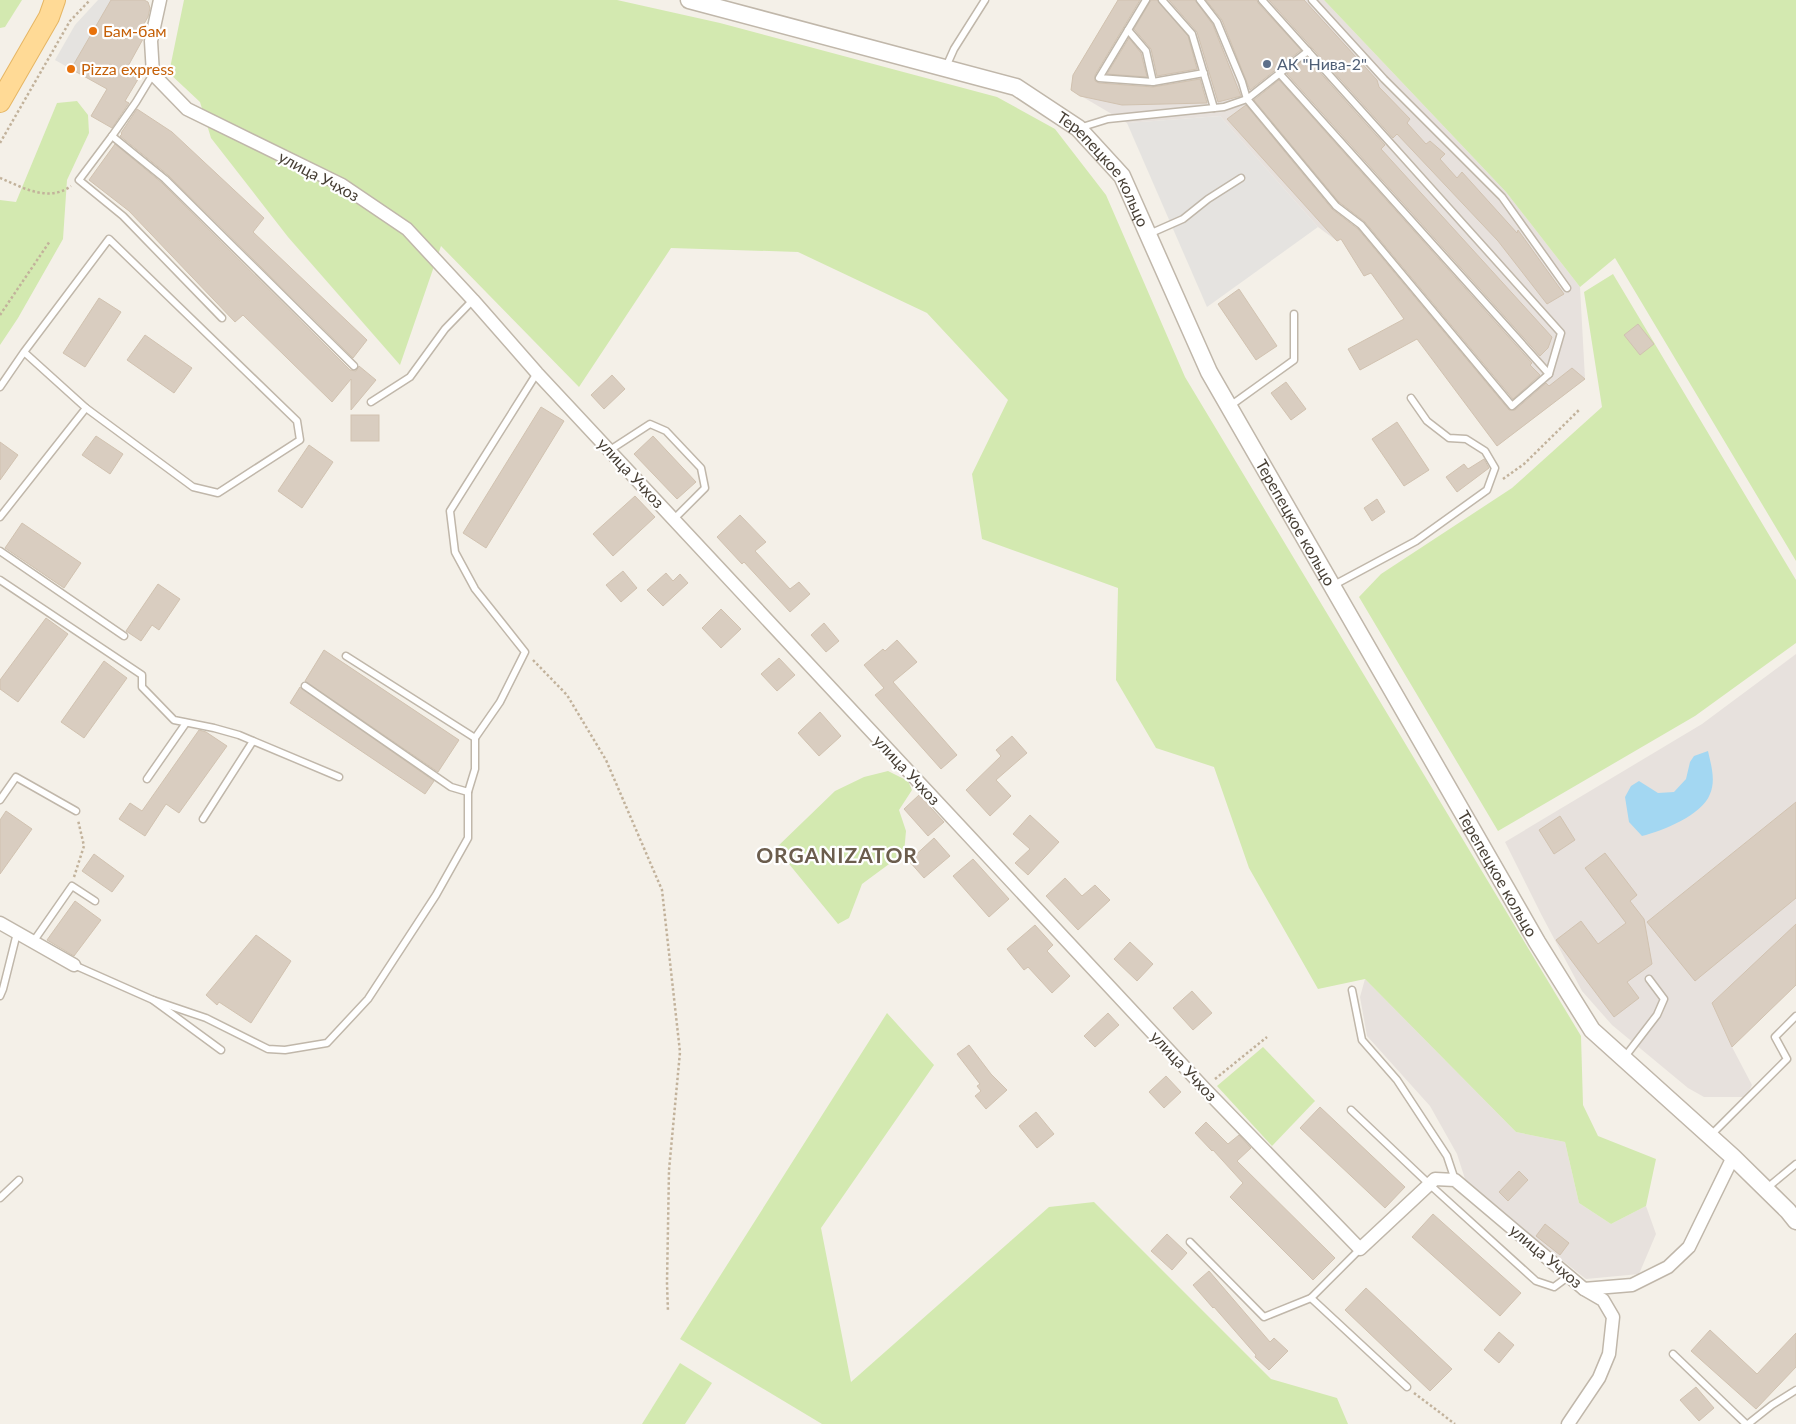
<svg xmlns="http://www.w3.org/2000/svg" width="1796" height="1424" font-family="Lato,sans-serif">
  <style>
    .industrial { fill: #e7e1dd }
    .green { fill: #d3e9b0 }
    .parking { fill: #e5e3e0 }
    .water { fill: #a3d7f2 }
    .building { fill: #d9cdc0; stroke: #d1c2b0 }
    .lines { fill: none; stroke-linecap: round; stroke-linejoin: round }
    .service-casing { stroke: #c0b7aa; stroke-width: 9 }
    .minor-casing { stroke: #c0b7aa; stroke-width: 15 }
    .tertiary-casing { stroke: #c0b7aa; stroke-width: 19 }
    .primary-casing { stroke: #e6b664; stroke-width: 22 }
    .path { stroke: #c2b29b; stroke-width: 2.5; stroke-dasharray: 2.5 2.5; stroke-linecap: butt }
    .service { stroke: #fff; stroke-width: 6 }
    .minor { stroke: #fff; stroke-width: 12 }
    .tertiary { stroke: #fff; stroke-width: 16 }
    .primary { stroke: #ffda96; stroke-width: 20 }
    .food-dot { fill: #e8710a; stroke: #fff; stroke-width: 2 }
    .service-dot { fill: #5c6f8a; stroke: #fff; stroke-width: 2 }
    .labels { text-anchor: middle; stroke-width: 4.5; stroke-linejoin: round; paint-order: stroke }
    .food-label { font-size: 16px; fill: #c56008; stroke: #fff; text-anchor: start }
    .service-label { font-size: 16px; fill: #4e5e75; stroke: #fff; text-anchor: start }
    .street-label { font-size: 16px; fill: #484036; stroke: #fff }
    .district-label { font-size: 21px; font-weight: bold; letter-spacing: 1px; fill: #6b5d4d; stroke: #fff }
  </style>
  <rect width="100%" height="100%" fill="#f4f0e8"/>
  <g class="industrial">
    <path d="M1118,0H1324L1506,192L1580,287L1585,379L1497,446L1371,273L1364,276L1341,239L1337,241L1318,227L1220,116L1127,123L1071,90L1073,75Z"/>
    <path d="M1796,654V926L1712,1003L1732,1047L1752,1085L1746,1097H1704L1688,1088L1612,1025L1582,991L1541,914L1505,842L1702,724Z"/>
    <path d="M1365,979L1516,1132L1565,1142L1579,1203L1611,1224L1646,1206L1656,1234L1639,1274L1586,1279L1467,1185L1457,1154L1430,1106L1367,1036L1360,997Z"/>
  </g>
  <g class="green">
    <path d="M0,0H22L5,27L0,28Z"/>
    <path d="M184,0H617L720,23L997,97L1055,129L1106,195L1185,377L1581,1036L1583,1105L1598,1136L1656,1159L1646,1206L1611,1224L1579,1203L1565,1142L1516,1132L1365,979L1318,989L1249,868L1214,767L1156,748L1116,680L1118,588L982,539L972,474L1008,400L927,313L798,252L671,248L579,387L441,246L400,365L288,237L211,138L200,102L169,73Z"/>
    <path d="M1324,0H1796V561L1615,258L1580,287L1506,192Z"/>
    <path d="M77,101L88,115L89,133L67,180L63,239L18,318L0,345V200L16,202L57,103Z"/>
    <path d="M1613,274L1796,580V643L1695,716L1498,831L1359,597L1381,574L1512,488L1602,407L1584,292Z"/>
    <path d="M888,771L908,781L912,790L899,810L906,831L904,853L862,884L849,918L838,924L776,848L835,791L864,777Z"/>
    <path d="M887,1013L934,1065L821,1228L851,1382L1049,1207L1094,1202L1271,1379L1337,1398L1348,1424H822L680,1339Z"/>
    <path d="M1263,1047L1315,1101L1272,1146L1217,1086Z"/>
    <path d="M680,1363L712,1383L685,1424H642Z"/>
  </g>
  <g class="parking">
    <path d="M98,0H111L71,69L55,60L75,25Z"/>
    <path d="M1220,116L1318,227L1207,307L1127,123Z"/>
  </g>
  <path class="water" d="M1708,751C1711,765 1716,780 1710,794C1702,815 1663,831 1642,836L1629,822L1625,797L1631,786L1639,781L1658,793L1674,792L1686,779L1690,762L1694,756Z"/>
  <g class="building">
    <path d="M111,0H144L148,2L150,8L148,17L138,34L143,39L127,68L140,76L125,101L129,103L112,128L91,116L107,89L71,69Z"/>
    <path d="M1118,0H1140L1095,75V81L1099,83L1153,87L1200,79L1207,103L1122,105L1080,96L1071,90L1073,75Z"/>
    <path d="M1151,0H1157L1188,36L1197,69L1157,76L1151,49L1134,29Z"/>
    <path d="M1169,0H1195L1213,25L1241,96L1218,102L1197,32Z"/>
    <path d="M1206,0H1257L1258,3L1301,50L1250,90L1222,20Z"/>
    <path d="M1269,0H1304L1377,80L1379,87L1410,119L1407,123L1426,144L1430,141L1445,154L1440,159L1457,178L1462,172L1517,233L1518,230L1564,294L1547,304L1498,241L1397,134L1393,138Z"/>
    <path d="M1129,38L1141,53L1147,77L1107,74Z"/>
    <path d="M1307,58L1385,145L1381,149L1552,337L1548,348L1540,356L1287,74Z"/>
    <path d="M1279,80L1532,363L1530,365L1540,375L1513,399L1365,222L1339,202L1254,100Z"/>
    <path d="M1246,105L1332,209L1358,229L1509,410H1515L1546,383L1549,386L1572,368L1585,379L1497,446L1417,339L1360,370L1348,349L1404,319L1371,273L1364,276L1341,239L1337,241L1227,119Z"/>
    <path d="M137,109L172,132L264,218L253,232L367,340L353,358L168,175L120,136L122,134L121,133Z"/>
    <path d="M115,144L162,183L350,370L356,371L359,366L376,380L351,410V379L332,402L243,315L235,322L129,211L89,180Z"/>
    <path d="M1239,289L1277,346L1256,360L1218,304Z"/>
    <path d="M99,298L121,312L85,367L63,353Z"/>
    <path d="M1638,324L1654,344L1640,355L1624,335Z"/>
    <path d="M145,335L192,368L174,393L127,360Z"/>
    <path d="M612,375L625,389L604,409L591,395Z"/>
    <path d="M1286,382L1306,409L1291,420L1271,393Z"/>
    <path d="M541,407L564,421L486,548L463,533Z"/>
    <rect x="351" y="415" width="28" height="26"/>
    <path d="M1397,422L1429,470L1404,486L1372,439Z"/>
    <path d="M96,436L123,454L110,474L82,455Z"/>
    <path d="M653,436L696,482L677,499L634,454Z"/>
    <path d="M0,442L18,455L0,480Z"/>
    <path d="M309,445L333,462L302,508L278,491Z"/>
    <path d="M1484,459L1489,468L1457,492L1446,477L1464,464L1468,469Z"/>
    <path d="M635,496L655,517L613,556L593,534Z"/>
    <path d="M1377,499L1385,512L1372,521L1364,508Z"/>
    <path d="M740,515L766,542L755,551L790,589L799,582L810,594L790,612L744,562L742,564L717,537Z"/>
    <path d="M22,523L81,563L64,588L5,548Z"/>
    <path d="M623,571L637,588L621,602L606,585Z"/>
    <path d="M666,573L673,581L680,574L688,583L663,606L647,590Z"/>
    <path d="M158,584L180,599L159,630L152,625L141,641L126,631Z"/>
    <path d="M721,609L741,629L721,648L702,628Z"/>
    <path d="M46,618L68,634L18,702L0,689V680Z"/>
    <path d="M824,623L839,641L826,652L811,635Z"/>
    <path d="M897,640L917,662L893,682L957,755L941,769L875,695L884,688L864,665L883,649L885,651Z"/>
    <path d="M324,650L459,740L438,772L305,681Z"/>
    <path d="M779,658L795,675L777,691L761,674Z"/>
    <path d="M104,661L127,678L84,738L61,722Z"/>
    <path d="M300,687L434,781L425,794L290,703Z"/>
    <path d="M820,712L841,736L819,756L798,733Z"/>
    <path d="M199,730L206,732L227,746L179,813L166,804L145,836L119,819L130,803L142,811Z"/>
    <path d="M1012,736L1027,753L996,780L1011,796L990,816L966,790L1001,756L996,750Z"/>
    <path d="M919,795L944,822L928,836L904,809Z"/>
    <path d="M1796,802V898L1695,981L1647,922Z"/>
    <path d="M6,811L32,829L0,874V820Z"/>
    <path d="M1030,815L1059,842L1028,875L1015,863L1030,849L1013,834Z"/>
    <path d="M1560,816L1575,840L1554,854L1539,830Z"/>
    <path d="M934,838L950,856L924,878L909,861Z"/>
    <path d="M1605,853L1637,895L1630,901L1644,919L1652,964L1627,982L1639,998L1614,1017L1556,940L1581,921L1598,944L1626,923L1585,868Z"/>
    <path d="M94,854L124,876L112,892L82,871Z"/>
    <path d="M973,859L1009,899L989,917L953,876Z"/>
    <path d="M1065,878L1082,896L1095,885L1110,900L1078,930L1046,896Z"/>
    <path d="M75,901L101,920L74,956L47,940Z"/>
    <path d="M1796,924V985L1732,1047L1712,1003Z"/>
    <path d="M1035,925L1053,945L1047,951L1070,976L1052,993L1028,967L1024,970L1007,949Z"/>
    <path d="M256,935L291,961L251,1023L219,1002L217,1005L206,995Z"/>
    <path d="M1130,942L1153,964L1137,981L1114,959Z"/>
    <path d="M1192,991L1212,1013L1193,1030L1173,1008Z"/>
    <path d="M1108,1013L1119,1025L1095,1047L1084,1036Z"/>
    <path d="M969,1045L991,1074L1007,1090L986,1109L975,1096L981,1091L977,1086L980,1084L957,1054Z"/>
    <path d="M1166,1076L1181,1092L1164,1108L1149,1092Z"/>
    <path d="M1320,1107L1405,1187L1385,1208L1300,1128Z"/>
    <path d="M1036,1112L1054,1134L1037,1148L1019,1126Z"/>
    <path d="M1206,1122L1228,1144L1239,1135L1249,1146L1251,1148L1237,1161L1335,1258L1313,1280L1230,1197L1243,1183L1213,1150L1212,1151L1195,1133Z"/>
    <path d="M1519,1171L1528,1180L1508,1201L1499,1192Z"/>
    <path d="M1433,1214L1521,1293L1500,1316L1412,1237Z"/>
    <path d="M1545,1224L1569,1243L1560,1255L1536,1236Z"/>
    <path d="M1167,1234L1187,1253L1172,1270L1151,1251Z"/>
    <path d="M1209,1271L1270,1342L1274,1338L1288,1351L1269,1370L1255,1357L1256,1355L1214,1307L1213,1308L1193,1285Z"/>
    <path d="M1366,1288L1452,1369L1430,1391L1345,1310Z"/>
    <path d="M1710,1330L1757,1374L1796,1333V1367L1756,1409L1691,1351Z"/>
    <path d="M1499,1332L1514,1345L1499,1363L1484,1350Z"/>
    <path d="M1696,1387L1714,1408L1699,1421L1680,1400Z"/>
  </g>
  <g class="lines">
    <g class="service-casing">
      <g id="service">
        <path d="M1146,0L1099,78L1153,82L1204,73"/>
        <path d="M1162,0L1192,34L1214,108"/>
        <path d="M1200,0L1217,22L1242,82L1247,99L1308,51"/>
        <path d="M1312,0L1384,79L1502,197L1567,288"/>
        <path d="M1128,30L1146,51L1153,82"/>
        <path d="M946,67L954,49L985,0"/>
        <path d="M1279,73L1549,374"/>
        <path d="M153,74L136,102L112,136L165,179L354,366"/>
        <path d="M1079,128L1108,119L1224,107L1247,99L1336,206L1361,225L1512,406L1549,374L1561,333L1262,0"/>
        <path d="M112,136L79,180L123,216L222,318"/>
        <path d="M1149,234L1183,219L1208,199L1241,178"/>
        <path d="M0,387L24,352L109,239L297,421L300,440L218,493L193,487L86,408L24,352"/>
        <path d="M371,402L410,377L445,329L473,300"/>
        <path d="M1230,406L1294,360V314"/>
        <path d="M610,450L650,424L666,431L701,468L705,488L674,519"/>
        <path d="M0,517L86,408"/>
        <path d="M0,551L124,636"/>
        <path d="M0,580L142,675V687L174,720L214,728L239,735L339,777"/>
        <path d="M1334,585L1416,541L1487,490L1495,468L1485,451L1466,439L1449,438L1427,421L1411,398"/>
        <path d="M305,686L451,787L468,792L475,769V738L346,656"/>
        <path d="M475,738L500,702L525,652L475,589L455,552L450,511L537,373"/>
        <path d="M147,779L186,723"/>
        <path d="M0,800L16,777L76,811"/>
        <path d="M203,819L253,741"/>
        <path d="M33,942L72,886L95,901"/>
        <path d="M74,965L153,1000L221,1050"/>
        <path d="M1352,990L1362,1040L1397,1080L1447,1156L1455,1180"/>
        <path d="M0,996L3,989L17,933"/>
        <path d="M153,1000L206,1018L268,1049L285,1050L327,1043L368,999L436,895L468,838V792"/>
        <path d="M1624,1058L1657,1015L1664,999L1649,979"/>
        <path d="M1351,1110L1429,1184L1536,1281L1554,1287L1569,1276"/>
        <path d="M1711,1135L1787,1059L1775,1037L1796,1016"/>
        <path d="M1767,1188L1796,1164"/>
        <path d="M0,1198L19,1180"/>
        <path d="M1190,1242L1264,1317L1311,1298L1360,1249"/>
        <path d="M1311,1298L1407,1387"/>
        <path d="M1673,1354L1746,1424"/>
        <path d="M1748,1424L1772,1405L1796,1390"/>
      </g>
    </g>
    <g class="minor-casing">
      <g id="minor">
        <path d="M160,0L151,41L153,74L187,109L342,185L407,229L473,300L537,373L1204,1088L1360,1249L1435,1179L1455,1180L1584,1289L1603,1300L1613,1317L1609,1354L1599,1378L1568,1424"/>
        <path d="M0,923L74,965"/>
        <path d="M1584,1289L1632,1285L1668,1267L1689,1247L1733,1157"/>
      </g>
    </g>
    <g class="tertiary-casing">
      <g id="tertiary">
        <path id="s1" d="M689,0L1016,87L1078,128L1122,176L1209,372L1537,942L1592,1030L1733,1157L1788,1211L1796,1221"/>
      </g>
    </g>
    <g class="primary-casing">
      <path id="primary" d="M0,102L49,17L55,0"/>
    </g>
    <g class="path">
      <path d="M0,143L70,21L90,0"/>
      <path d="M0,178C22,187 48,203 71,186"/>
      <path d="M0,315L50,241"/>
      <path d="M1503,479L1524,464L1580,409"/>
      <path d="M533,660L567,695L606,760L662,890L680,1052L669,1170L667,1283L668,1312"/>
      <path d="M74,877L84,846L78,820"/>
      <path d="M1215,1079L1267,1037"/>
      <path d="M1414,1393L1455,1424"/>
    </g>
    <use href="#service" class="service"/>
    <use href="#minor" class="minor"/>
    <use href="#tertiary" class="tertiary"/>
    <use href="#primary" class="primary"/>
  </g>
  <g class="food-dot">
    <circle cx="93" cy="31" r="5"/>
    <circle cx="71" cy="69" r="5"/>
  </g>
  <circle class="service-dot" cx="1267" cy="64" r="5"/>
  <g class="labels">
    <g class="food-label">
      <text x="103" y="37">Бам-бам</text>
      <text x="81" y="75">Pizza express</text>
    </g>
    <g class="service-label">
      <text x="1277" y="70">АК "Нива-2"</text>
    </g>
    <g class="street-label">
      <text dy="6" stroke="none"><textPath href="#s1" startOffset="461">Терепецкое кольцо</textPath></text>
      <text transform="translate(319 176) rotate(28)" y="6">улица Учхоз</text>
      <text transform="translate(631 473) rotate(47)" y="6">улица Учхоз</text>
      <text dy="6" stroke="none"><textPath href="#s1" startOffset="866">Терепецкое кольцо</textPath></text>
      <text transform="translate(907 770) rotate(47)" y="6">улица Учхоз</text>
      <text dy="6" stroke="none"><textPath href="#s1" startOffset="1271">Терепецкое кольцо</textPath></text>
      <text transform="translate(1184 1066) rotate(47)" y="6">улица Учхоз</text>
      <text transform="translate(1546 1256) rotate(40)" y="6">улица Учхоз</text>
    </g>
    <g class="district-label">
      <text x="837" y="863">ORGANIZATOR</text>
    </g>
  </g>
</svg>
